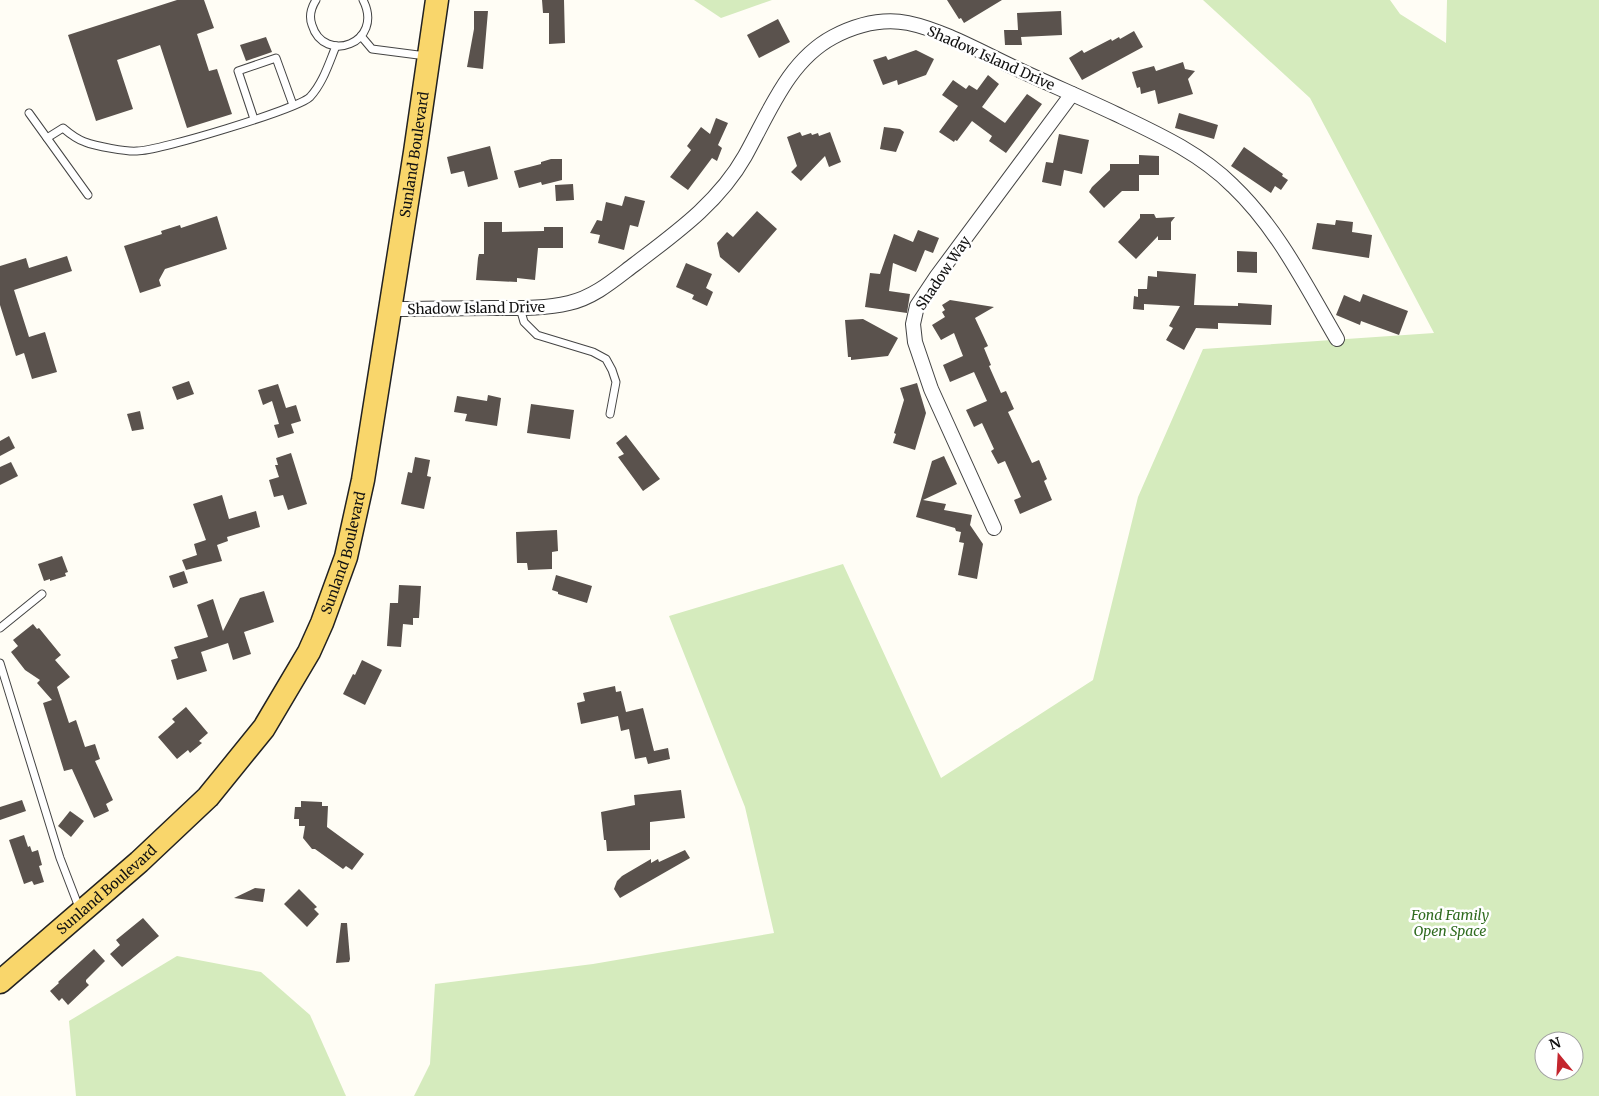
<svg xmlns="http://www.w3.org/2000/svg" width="1599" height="1096" font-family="Merriweather,serif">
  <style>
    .green { fill: #d5ebbd; fill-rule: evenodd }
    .building { fill: #5a524d }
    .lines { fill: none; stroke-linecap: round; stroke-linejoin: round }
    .service-casing { stroke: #444; stroke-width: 9 }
    .minor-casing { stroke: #444; stroke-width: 16 }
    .primary-casing { stroke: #222; stroke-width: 25 }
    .service { stroke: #fff; stroke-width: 7 }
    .minor { stroke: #fff; stroke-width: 14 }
    .primary { stroke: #f9d66b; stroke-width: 22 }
    .labels { text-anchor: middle; stroke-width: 5; stroke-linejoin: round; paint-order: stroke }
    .street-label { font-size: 14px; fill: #111; stroke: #fff }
    .park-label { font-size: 14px; font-style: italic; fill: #2f6b1f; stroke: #fff }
  </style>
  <rect width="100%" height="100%" fill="#fffdf5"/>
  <g class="green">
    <path d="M694,0H772L721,18Z"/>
    <path d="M1203,0H1390L1400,14L1446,43L1447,0H1599V1096H414L430,1064L435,984L593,964L774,933L745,807L669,616L843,564L941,778L1093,680L1138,497L1203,349L1434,333L1310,98ZM1544,1041H1574V1071H1544Z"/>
    <path d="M177,956L261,972L310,1015L346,1096H76L69,1021Z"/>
  </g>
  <g class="building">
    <path d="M177,0H204L214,28L197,34L209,71L217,69L232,114L187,128L160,45L117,60L133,109L96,121L68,35Z"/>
    <path d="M542,0H564L565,43L549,44V13H543Z"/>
    <path d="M947,0H1002L964,23L961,18L959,19Z"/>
    <path d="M474,11H488L483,69L467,67L474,29Z"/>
    <path d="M1061,11L1062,35L1021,37L1022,45H1005L1004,30H1018L1017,13Z"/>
    <path d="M778,19L790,42L759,58L747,35Z"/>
    <path d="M1134,31L1143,47L1082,80L1069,58L1082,50L1084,53L1111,39L1112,41L1119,37L1120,39Z"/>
    <path d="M266,37L272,52L246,61L240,45Z"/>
    <path d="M916,50L934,59L926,75L898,85L897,80L883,85L873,60L886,56L888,60Z"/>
    <path d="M1183,62L1185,69L1195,71L1188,79L1193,94L1158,104L1155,90L1141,94L1140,87L1137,88L1132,72L1154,66L1156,71Z"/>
    <path d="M988,75L999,84L982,107L1005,123L1027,94L1042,104L1006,153L989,141L992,136L972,121L957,141L955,140L954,142L939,132L958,106L942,95L953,80L966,89L969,85L977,90Z"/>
    <path d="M1179,113L1218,125L1214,139L1175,128Z"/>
    <path d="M716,118L728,123L718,145L722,148L717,161L712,158L688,190L670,177L691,150L687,146L701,127L710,134Z"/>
    <path d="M884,127L900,129L904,132L896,152L880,149Z"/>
    <path d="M800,132L802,136L811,133L812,135L818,133L819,136L830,132L841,162L829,167L825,156L801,181L791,172L797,166L787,137Z"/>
    <path d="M1059,134L1089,140L1082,174L1064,170L1061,186L1042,182L1046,162L1053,163Z"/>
    <path d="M490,146L498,179L468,187L464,171L451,174L447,157Z"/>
    <path d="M1244,147L1283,174L1282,176L1288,180L1281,190L1275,186L1271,193L1231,166Z"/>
    <path d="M1139,155L1159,156V175H1139V191H1122L1104,208L1089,192L1092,187L1110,170V164H1139Z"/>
    <path d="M551,159H562V180L542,185L541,182L519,188L514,171L541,164V162Z"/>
    <path d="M573,184L574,200L556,201L555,185Z"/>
    <path d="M625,196L645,201L638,227L630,225L624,250L598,243L600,235L590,233L597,220L602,221L606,202L622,206Z"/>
    <path d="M757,211L777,229L739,273L720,257L717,243L727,232L733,237Z"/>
    <path d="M1140,214H1154L1156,218L1175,217L1171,222V240H1158V236L1136,259L1118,242L1140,218Z"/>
    <path d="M217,216L227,249L165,269L159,280L161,286L140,293L124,246L162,234L161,231L180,225L181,228Z"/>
    <path d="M1336,220L1353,222L1352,232L1372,235L1369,258L1312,249L1317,223L1335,225Z"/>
    <path d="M484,222H502V232L544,231V227H563V248H538L535,280L517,278V282L476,280L478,258L479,254H484Z"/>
    <path d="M918,230L939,238L933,253L925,250L916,272L893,263L889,291L910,294L907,313L865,307L870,273L880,274L894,234L913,242Z"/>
    <path d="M1237,251L1257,252V273L1237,272Z"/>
    <path d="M67,256L72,271L14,290L29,337L45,332L57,372L32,379L24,353L16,356L0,305V266L26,258L29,268Z"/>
    <path d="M686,263L712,274L706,288L713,292L707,306L692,299L694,295L676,287Z"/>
    <path d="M1157,271L1196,274L1194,305L1238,306V303L1272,305L1271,325L1218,323V329L1196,328L1184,350L1166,340L1173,328L1169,326L1180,306L1144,304V310L1133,309L1134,296L1138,297V289H1147L1148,276L1157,277Z"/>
    <path d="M1363,294L1408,311L1399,335L1361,321L1360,325L1336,315L1344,295L1360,302Z"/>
    <path d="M950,300L994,307L975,318L988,346L984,348L991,365L989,366L1001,393L1006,391L1014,409L1008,412L1032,463L1039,460L1047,479L1044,481L1052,500L1020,514L1014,500L1021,497L1005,461L998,464L991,451L994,449L982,423L974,427L966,410L987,401L974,372L950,382L943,365L963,356L954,333L941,340L932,325L945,317L942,312L945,310L942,305Z"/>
    <path d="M863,319L898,338L888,356L851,360V357H848L845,320Z"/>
    <path d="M189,381L194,394L177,400L172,387Z"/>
    <path d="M917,383L926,413L915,450L893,443L896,434L894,433L904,400L900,388Z"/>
    <path d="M278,384L286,408L296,405L301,421L291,424L294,433L278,438L274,425L279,424L272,401L263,405L258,390Z"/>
    <path d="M488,395L501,398L497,426L465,421L467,414L454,412L457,396L487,401Z"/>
    <path d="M531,404L574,410L570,439L527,433Z"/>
    <path d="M140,411L144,429L132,431L127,414Z"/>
    <path d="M626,435L660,479L643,491L618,457L624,454L616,443Z"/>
    <path d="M9,436L15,448L0,456V441Z"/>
    <path d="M291,453L307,504L288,510L283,495L274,497L269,480L279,477L275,465H278L276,458Z"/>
    <path d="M944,456L957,484L923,500L946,504L944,510L972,515L970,525L983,544L977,579L958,575L964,543L959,542L961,532L956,531L955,528L916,517L932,461Z"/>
    <path d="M415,457L430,460L427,476L431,477L424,509L401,504L408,472L412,473Z"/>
    <path d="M11,462L18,476L0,485V467Z"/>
    <path d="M222,495L229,519L256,511L260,527L227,537L228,541L217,545L222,561L186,570L182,560L197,555L194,544L206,540L193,504Z"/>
    <path d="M557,530L558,551L552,552V569L528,570L527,563H517L516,532Z"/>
    <path d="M62,556L68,572L65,573L66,576L50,581V579L44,581L38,564Z"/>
    <path d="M184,571L188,583L173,588L169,576Z"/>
    <path d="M556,575L592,586L587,603L558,594V592L552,590Z"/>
    <path d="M399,585L421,586L419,618H413V625L403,624L401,647L387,646L390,603H398Z"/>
    <path d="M264,591L274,622L244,632L251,654L233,660L228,643L201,652L207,671L177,680L171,660L178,658L174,647L208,637L197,605L213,599L223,631L240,598Z"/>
    <path d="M33,624L37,629L39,628L61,655L55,660L70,677L57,687L69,723L76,720L85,747L95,744L100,759L95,761L113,800L106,804L109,811L94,818L72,769L64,771L43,703L52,700L37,683L40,680L25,670L11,652L18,646L13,640Z"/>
    <path d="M362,660L382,670L365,705L343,694L353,674L355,675Z"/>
    <path d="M615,686L616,692L621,691L626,712L643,708L654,751L668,748L670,759L648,764L646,757L635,759L629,729L621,731L618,716L581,724L577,703L585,701L583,693Z"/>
    <path d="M186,707L208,733L199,741L202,743L190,753L188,750L177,759L158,737L175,722L172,719Z"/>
    <path d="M681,790L685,818L650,822V850L607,851L606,840H604L601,812L635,805L634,795Z"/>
    <path d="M22,800L26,811L0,820V807Z"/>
    <path d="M301,801L322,802V806H328L327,827L364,854L352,870L346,866L343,869L315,849H312L303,838L305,826H299V819H294L295,807H301Z"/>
    <path d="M70,811L84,821L71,837L58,826Z"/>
    <path d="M24,835L28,847L30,846L32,852L38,850L42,865L39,866L44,882L34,885L32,881L24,884L9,840Z"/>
    <path d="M685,850L690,858L620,898L614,889L617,881L622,876L651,859V863L658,859L659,862Z"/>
    <path d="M255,888L265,889L263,902L234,898Z"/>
    <path d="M299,889L317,907L314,909L319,914L307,927L284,904Z"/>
    <path d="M143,918L159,936L122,967L110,954L120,945L116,940Z"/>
    <path d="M341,923H347L350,959L349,962L336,963Z"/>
    <path d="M94,949L105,961L86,980V982L89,985L68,1005L62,998L59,1001L50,991L59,983L58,982Z"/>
  </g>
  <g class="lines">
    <g class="service-casing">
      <g id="service">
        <path d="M316,0C311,8 309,17 312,25C324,65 385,43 363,0"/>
        <path d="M361,36L372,49L426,56"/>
        <path d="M29,113L88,195"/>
        <path d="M254,119L238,71L276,58L293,105"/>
        <path d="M47,138L63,128C70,134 76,139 85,142C95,146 127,152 137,151C158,151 298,109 310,97C323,83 329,63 336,46"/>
        <path d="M520,308L524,322L537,335L593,352L606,359L612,370L616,382L610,414"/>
        <path d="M0,628L42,594"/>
        <path d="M0,663L60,858L80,910"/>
      </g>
    </g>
    <g class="minor-casing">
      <g id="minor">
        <path d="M390,309C424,309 458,308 492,308C518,308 544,309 569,303C595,297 615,279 635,264C677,232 719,202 745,156C769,113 788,61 833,37C856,25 882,18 908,23C942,30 981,52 1013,67C1047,83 1082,98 1116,114C1158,134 1200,153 1233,186C1278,229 1306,286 1337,339"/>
        <path d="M994,528L931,389L915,342L913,324L917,306L937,276L1072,94"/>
      </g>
    </g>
    <g class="primary-casing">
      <g id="primary">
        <path id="s1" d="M0,982L139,862L208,797L264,728L309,652L322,623L346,557L363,480L415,152L437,0"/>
      </g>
    </g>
    <use href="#service" class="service"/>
    <use href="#minor" class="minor"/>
    <use href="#primary" class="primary"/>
  </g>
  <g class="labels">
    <g class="street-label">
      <text transform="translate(991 58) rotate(24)" y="5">Shadow Island Drive</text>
      <text dy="5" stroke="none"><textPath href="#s1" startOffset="966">Sunland Boulevard</textPath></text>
      <text transform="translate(943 273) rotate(-56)" y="5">Shadow Way</text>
      <text transform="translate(476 308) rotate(-1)" y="5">Shadow Island Drive</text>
      <text dy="5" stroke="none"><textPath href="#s1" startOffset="561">Sunland Boulevard</textPath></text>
      <text dy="5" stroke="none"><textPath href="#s1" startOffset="141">Sunland Boulevard</textPath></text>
    </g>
    <g class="park-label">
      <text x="1450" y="920">Fond Family<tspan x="1450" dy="16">Open Space</tspan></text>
    </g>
  </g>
  <g transform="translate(1559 1056) rotate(342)"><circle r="24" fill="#ffffff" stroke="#a0a0a0"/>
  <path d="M0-4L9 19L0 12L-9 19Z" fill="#c4262e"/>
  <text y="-8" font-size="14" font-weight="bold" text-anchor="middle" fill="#111111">N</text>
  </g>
</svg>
